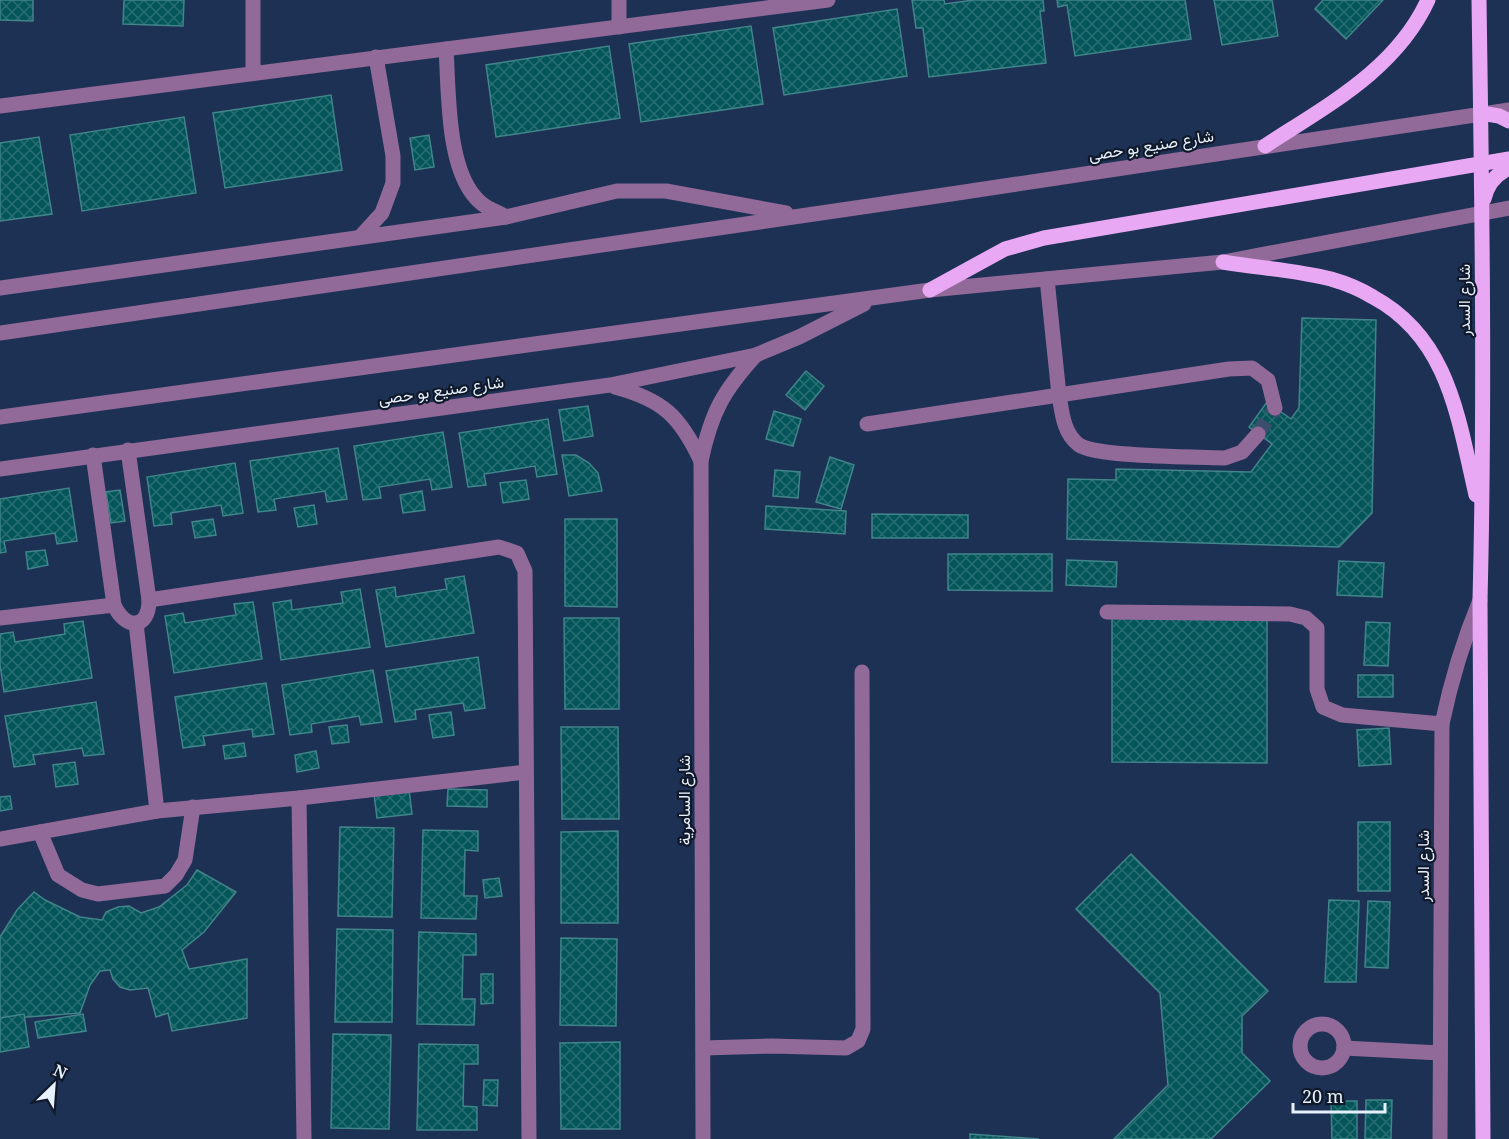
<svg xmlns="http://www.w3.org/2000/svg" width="1509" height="1139" font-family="'Noto Serif',Vazirmatn,serif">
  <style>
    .building { fill: url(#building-cross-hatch); stroke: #418489; stroke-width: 1.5 }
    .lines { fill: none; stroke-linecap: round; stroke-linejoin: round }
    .minor-tunnel { stroke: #3b4e6d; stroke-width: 15; stroke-dasharray: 15 8; stroke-linecap: butt }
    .minor { stroke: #916a99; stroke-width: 15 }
    .major { stroke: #e9a8f4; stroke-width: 15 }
    .labels { text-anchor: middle; stroke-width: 4.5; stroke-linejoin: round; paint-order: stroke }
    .street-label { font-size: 16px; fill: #e7f0fd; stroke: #101929 }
  </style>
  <defs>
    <pattern id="building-cross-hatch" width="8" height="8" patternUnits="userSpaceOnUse" patternTransform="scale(1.5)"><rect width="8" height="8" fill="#035559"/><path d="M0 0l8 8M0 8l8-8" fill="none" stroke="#286e72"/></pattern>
  </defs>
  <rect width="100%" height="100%" fill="#1d3154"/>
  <g class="building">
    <path d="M0,0H33V21L0,20Z"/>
    <path d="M124,0H184L183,26L123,24Z"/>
    <path d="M912,0H944L945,4L973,0H1043L1044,11H1040L1046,63L929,77L923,28H916Z"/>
    <path d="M1057,0H1185L1191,39L1075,56L1067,5L1058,7Z"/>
    <path d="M1214,0H1272L1278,36L1222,45Z"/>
    <path d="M1323,0H1383L1346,39L1315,9Z"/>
    <path d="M897,9L907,76L784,95L773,28Z"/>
    <path d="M751,26L763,104L641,122L629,44Z"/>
    <path d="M609,46L620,118L496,137L486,65Z"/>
    <path d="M331,95L342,170L225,188L213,113Z"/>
    <path d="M184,117L196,193L82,211L70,135Z"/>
    <path d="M429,135L434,167L415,170L410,138Z"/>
    <path d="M39,137L52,214L0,221V143Z"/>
    <path d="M1302,318L1376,320L1372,513L1339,547L1067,539L1068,479L1116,480V469L1251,472L1272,444L1249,427L1267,402L1291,419L1299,408Z"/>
    <path d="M806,371L824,386L805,410L786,395Z"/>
    <path d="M588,406L593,436L564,441L559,410Z"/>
    <path d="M774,411L801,419L793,446L766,439Z"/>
    <path d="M548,419L557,474L537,477L535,466L484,474L486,485L468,487L459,433Z"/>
    <path d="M443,432L452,487L432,490L430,479L379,487L381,498L363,500L354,446Z"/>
    <path d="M338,448L347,499L327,502L325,491L274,499L276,510L258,512L250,461Z"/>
    <path d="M562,455H576L589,463L598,473L602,491L569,496Z"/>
    <path d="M830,457L854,465L841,509L816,502Z"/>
    <path d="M235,463L243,513L223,516L221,505L171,513L172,524L154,526L147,477Z"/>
    <path d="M775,470L800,472L798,498L773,496Z"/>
    <path d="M526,480L529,499L503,503L500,483Z"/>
    <path d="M69,488L77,541L57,544L55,533L4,541L6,552L0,553V499Z"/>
    <path d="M120,490L125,521L111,523L106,492Z"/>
    <path d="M422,491L425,510L403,513L400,495Z"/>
    <path d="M314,505L317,524L298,527L294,508Z"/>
    <path d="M766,506L846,511L845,534L765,529Z"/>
    <path d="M872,514L968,515V538H872Z"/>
    <path d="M213,519L216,535L195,538L192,522Z"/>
    <path d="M565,519H617V607L565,606Z"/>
    <path d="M45,550L48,565L28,569L26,552Z"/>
    <path d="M948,554H1052V591L948,590Z"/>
    <path d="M1067,560L1117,562L1116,587L1066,585Z"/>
    <path d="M1339,561L1384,563L1382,597L1337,595Z"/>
    <path d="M464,576L474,633L386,647L376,590L395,587L396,597L447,589L445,579Z"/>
    <path d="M360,589L370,647L281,660L273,603L291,600L292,610L343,603L341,592Z"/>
    <path d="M253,602L262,659L174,673L165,616L183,613L185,623L236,615L234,604Z"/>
    <path d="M1112,616L1267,617V763L1112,762Z"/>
    <path d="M564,618H619V709H565Z"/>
    <path d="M83,621L92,678L4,692L0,665V634L13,632L15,642L65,634L64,624Z"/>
    <path d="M1366,622L1390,623L1388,666L1364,665Z"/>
    <path d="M478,657L485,708L465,711L463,703L415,710L416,719L395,722L386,671Z"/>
    <path d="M373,670L382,722L361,725L359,716L311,724L312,732L290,735L282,685Z"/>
    <rect x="1358" y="675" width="35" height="22"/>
    <path d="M266,683L274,734L253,737L252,729L203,736L205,745L183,748L175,697Z"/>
    <path d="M96,702L104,754L84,756L82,748L33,755L35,764L14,767L5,716Z"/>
    <path d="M451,712L454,735L433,738L429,715Z"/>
    <path d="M347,725L349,742L332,744L329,727Z"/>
    <path d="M561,727H618L619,819H562Z"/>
    <path d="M1389,728L1391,764L1359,766L1357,730Z"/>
    <path d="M244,743L246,756L225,759L223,746Z"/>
    <path d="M316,751L319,768L297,772L295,755Z"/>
    <path d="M75,762L78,784L56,787L53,765Z"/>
    <path d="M409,789L412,814L377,818L374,794Z"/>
    <path d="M448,789L487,790V807L447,806Z"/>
    <path d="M10,796L12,809L0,811V797Z"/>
    <rect x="1358" y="822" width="32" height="69"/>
    <path d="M340,827L394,828L392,917L338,916Z"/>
    <path d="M423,830L478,831V851L465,850L464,896H477L476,919L421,918Z"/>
    <path d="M618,831V923H561V832Z"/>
    <path d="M1131,854L1268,991L1242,1016V1053L1270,1081L1211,1139H1114L1168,1085L1160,993L1076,909Z"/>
    <path d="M197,870L236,892L204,932L182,950L189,969L247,959V1018L172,1031L168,1013L156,1017L148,988L130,990L120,987L113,979L110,970L100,971L90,985L80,1013L0,1019V937L17,910L34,892L45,900L80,917L102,920L106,912L118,907L129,906L141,913L159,907L187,885Z"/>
    <path d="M499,878L502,896L485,898L483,880Z"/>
    <path d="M1329,900L1359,901L1356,982H1325Z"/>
    <path d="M1368,901L1390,902L1388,968L1365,967Z"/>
    <path d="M337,929L393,930L392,1022H335Z"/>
    <path d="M419,932L476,934V955H463L462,999H475L474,1025L417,1024Z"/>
    <path d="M561,938L617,939L616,1026L560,1025Z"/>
    <path d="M481,974H493V1003L481,1004Z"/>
    <path d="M24,1014L29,1047L0,1052V1018Z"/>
    <path d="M83,1014L86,1031L38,1038L35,1022Z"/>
    <path d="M333,1034L391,1035L389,1129L331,1128Z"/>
    <path d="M620,1042V1129H561L560,1043Z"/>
    <path d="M419,1044L478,1045V1064H464L463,1106L477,1107V1130H417Z"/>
    <path d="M484,1080H498L497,1106L483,1105Z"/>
    <path d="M1366,1100H1392L1391,1139H1365Z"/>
    <path d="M1331,1101H1357V1139H1332Z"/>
    <path d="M970,1134L1039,1139H970Z"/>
  </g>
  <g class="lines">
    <path class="minor-tunnel" d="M1258,434L1275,408"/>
    <g class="minor">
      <path d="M619,27V0"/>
      <path d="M446,49C449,92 446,174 481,203C488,209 498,212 506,217"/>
      <path d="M253,73V0"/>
      <path d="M0,106L828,0"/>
      <path d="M360,237L382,213L393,183V156L376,57"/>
      <path d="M0,288L506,217L617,191H666L786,213"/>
      <path d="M0,333L951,194L1509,110"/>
      <path d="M615,387C663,400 680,416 701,461"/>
      <path d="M0,417L930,290L1223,262L1509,208"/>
      <path d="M867,424L1059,395L1047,279"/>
      <path d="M1258,434L1242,452L1225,458C1199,457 1096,457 1079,445C1063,433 1062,412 1059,395L1229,369L1252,368L1268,380L1275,408"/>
      <path d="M93,455L114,605C125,630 149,630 149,600L128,450"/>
      <path d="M0,469L610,385L756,355L799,337L864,304"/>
      <path d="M149,600L499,547L517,553L525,571L529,1139"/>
      <path d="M1107,612L1290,614L1306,618L1317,628V689L1323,707L1342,715L1442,724"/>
      <path d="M0,618L114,605"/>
      <path d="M136,623L157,811"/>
      <path d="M299,798L304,1139"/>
      <path d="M40,832L58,875L82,890L98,894L165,886L176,875L185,860L193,807"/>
      <path d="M0,839L157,811L299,798L526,772"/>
      <circle cx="1322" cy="1046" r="22"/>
      <path d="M703,1048L772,1046L846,1048L858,1041L863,1029L862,672"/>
      <path d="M1344,1048L1440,1053"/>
      <path d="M703,1139L701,461C711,413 723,391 756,355"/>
      <path d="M1440,1139L1442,724C1451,681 1463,641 1480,600"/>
    </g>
    <g class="major">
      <path d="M1479,0C1482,200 1485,400 1480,600L1483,1139"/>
      <path d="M1481,113L1499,116L1509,121"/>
      <path d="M1265,146C1326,106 1396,70 1428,0"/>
      <path d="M1484,199C1487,185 1496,174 1509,168"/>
      <path d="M1223,262C1258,268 1296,270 1331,279C1345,283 1360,289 1373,297C1449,338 1458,418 1476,495"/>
      <path d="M930,290L1005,249L1044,238L1509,159"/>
    </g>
  </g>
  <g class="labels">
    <g class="street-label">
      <text transform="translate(1151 145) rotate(-9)" y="6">شارع صنيع بو حصى</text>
      <text transform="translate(1464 300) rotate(-90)" y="6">شارع السدر</text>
      <text transform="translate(441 390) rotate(-8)" y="6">شارع صنيع بو حصى</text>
      <text transform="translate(684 800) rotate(-90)" y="6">شارع السامرية</text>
      <text transform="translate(1423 866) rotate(-90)" y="6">شارع السدر</text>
    </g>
  </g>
  <g transform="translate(54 1085) rotate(25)" stroke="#101929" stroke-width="4.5" paint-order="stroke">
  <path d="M0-4.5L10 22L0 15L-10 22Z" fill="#e7f0fd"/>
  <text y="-9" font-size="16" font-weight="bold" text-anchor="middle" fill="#e7f0fd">N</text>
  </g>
  <path d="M1293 1103v9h92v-9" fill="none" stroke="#e7f0fd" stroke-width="3"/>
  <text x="1302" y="1103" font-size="18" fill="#e7f0fd" stroke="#101929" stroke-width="4.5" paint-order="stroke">20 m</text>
</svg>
